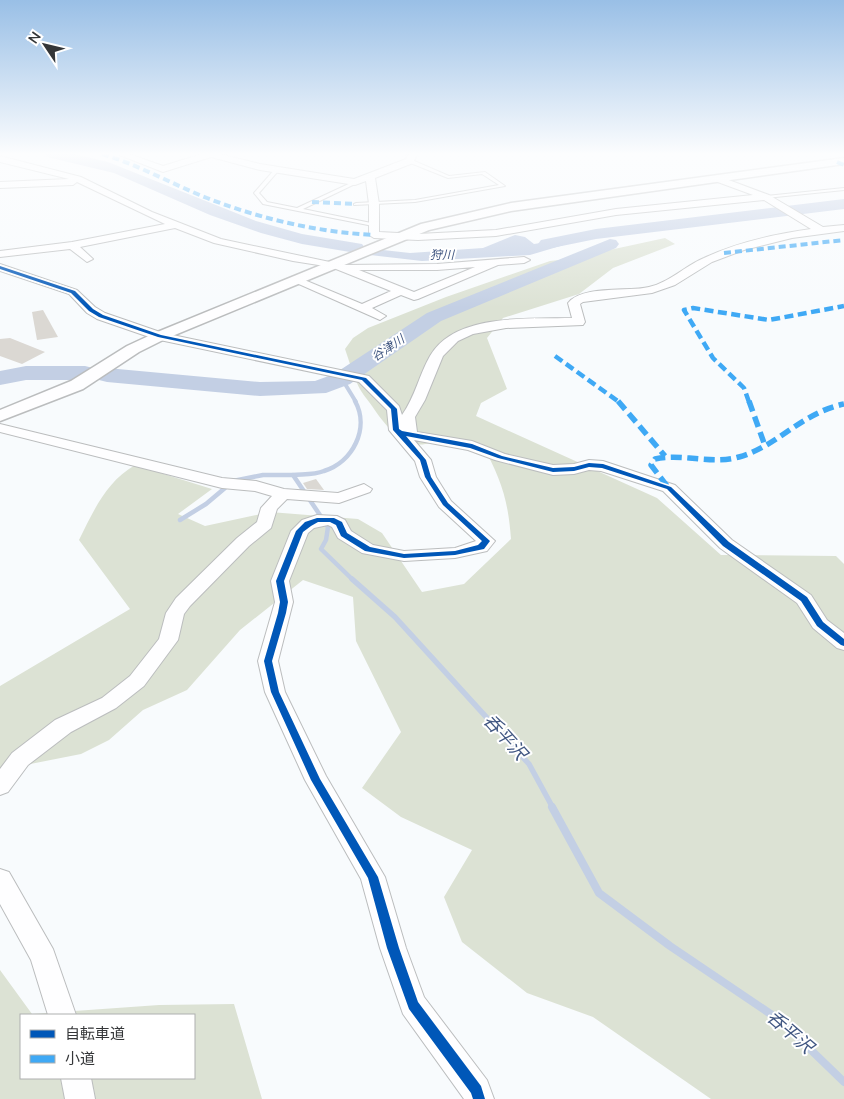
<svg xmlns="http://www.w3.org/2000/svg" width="844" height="1099" font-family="Mulish,'Noto Sans JP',sans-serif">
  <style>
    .green { fill: #dce2d4; fill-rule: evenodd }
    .water { fill: #c3cfe4 }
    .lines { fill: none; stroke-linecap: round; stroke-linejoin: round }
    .stream-far4 { stroke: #c3cfe4; stroke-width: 2.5 }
    .stream-far3 { stroke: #c3cfe4; stroke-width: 4 }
    .stream-far2 { stroke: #c3cfe4; stroke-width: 4.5 }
    .stream-far1 { stroke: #c3cfe4; stroke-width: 5.5 }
    .stream { stroke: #c3cfe4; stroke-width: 8 }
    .river { fill: #c3cfe4; fill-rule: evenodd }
    .building { fill: #dbd8d3 }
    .service-casing { stroke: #bbbdbe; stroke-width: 2 }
    .minor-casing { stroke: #bbbdbe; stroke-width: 2 }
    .tertiary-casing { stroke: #bbbdbe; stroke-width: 3 }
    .service { fill: #fefeff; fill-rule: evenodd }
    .minor { fill: #fefeff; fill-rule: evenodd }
    .tertiary { fill: #fefeff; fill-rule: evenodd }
    .quiet-far2 { stroke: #3fa9f5; stroke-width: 4; stroke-dasharray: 7 4; stroke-linecap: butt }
    .quiet-far1 { stroke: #3fa9f5; stroke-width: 4.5; stroke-dasharray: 9 4.5; stroke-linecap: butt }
    .quiet { stroke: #3fa9f5; stroke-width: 5.5; stroke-dasharray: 11 5.5; stroke-linecap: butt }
    .cycleway-casing { stroke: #fff; stroke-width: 3 }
    .cycleway { fill: #0057b8; fill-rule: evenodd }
    .labels { text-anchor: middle; stroke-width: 4; stroke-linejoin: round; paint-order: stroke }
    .far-water-label { font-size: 12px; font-style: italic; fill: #415782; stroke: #fff }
    .near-water-label { font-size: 18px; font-style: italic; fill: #415782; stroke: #fff }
  </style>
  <rect width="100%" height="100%" fill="#f8fbfd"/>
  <g class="green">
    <path d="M665,238L675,244L613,268L579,294L503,318L487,338L507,389L481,403L476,416L657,498L721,555L836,556L844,564V1099H711L593,1017L527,993L462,942L444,897L472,850L401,817L362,788L401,732L356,641L353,597L303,580L240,630L187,690L143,710L109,740L81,754L0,770V686L130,609L79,540C94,510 106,482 135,465L212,489L178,514L205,526L270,512L358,519L382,533L422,592L464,584L511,539C508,499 501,479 482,444L443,436C411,459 389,431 372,406C367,399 360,391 357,383C352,372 349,360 345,349L353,338L368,328L446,297L550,261L568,259Z"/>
    <path d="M0,970L32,1014L159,1005L234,1004L262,1099H0ZM21,1015H194V1078H21Z"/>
  </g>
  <path class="water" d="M604,233L530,255L422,261L370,255L311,242L410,253L483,248L515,235L525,237L534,244Z"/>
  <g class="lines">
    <path class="stream-far4" d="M404,162L407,161L406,154"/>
    <path class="stream-far3" d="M342,379L356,402"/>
    <g class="stream-far2">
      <path d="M233,481L263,475H293"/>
      <path d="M180,520L206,504L225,488"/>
      <path d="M353,580L321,549L326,540L328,527L293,475C303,474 314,475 324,471C353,462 370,428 355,401"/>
    </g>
    <path class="stream-far1" d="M352,579L395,617L529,764L553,808"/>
    <path class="stream" d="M552,807L599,893L670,946L781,1021L844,1082"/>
    <g class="river">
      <path d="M45,154H75L108,162L256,221L302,234L362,244L365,248L362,252L356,253L302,244L261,233L210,215L114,173L47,157Z"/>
      <path d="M844,199V209L596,239L547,249L541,248L538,244L541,240L596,229Z"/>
      <path d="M610,239L616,240L619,244L616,248L441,321L350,384L326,393L260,396L107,382L99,380L96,375L99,370L107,368L260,382L315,381L334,374L427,313Z"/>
      <path d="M26,366H85L93,368L96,373L93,378L85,380H26L0,385V371Z"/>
    </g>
  </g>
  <g class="building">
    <path d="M43,310L58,337L37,340L32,312Z"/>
    <path d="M10,338L45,352L22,364L0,356V339Z"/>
    <path d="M316,479L324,490L307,489L303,483Z"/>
  </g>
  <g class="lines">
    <g class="service-casing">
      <g id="service">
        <path d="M408,160H412L449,176L485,172L505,186L415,202L354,205V204L356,203L415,200L499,185L482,174L448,178L408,162Z"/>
        <path d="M275,169L279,170L259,193L267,202L297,208L355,181H357V183L303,209L376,224L373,226L263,204L254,193Z"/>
        <path d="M844,188V190L766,198L764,197L766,196Z"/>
      </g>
    </g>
    <g class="minor-casing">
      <g id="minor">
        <path d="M117,154H129L163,166L202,154H220L260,164L354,179L406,159L409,154H417L413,163L375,178L379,204V232L418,234L496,230L616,209L753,195L715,181L713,179L718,176L769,195L823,227L844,225V231L792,238L744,250L712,262L675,285L652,293L583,302L580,304L585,322L583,325L506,328L473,334L458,341L443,356L425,400L415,417L417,432L472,441L505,454L553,465L574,464L589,460L603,461L675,485L732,540L811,595L827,620L844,633V650L837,648L813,628L797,603L720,548L663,491L601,471L589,470L574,474L553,475L495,460L468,450L414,440L431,460L436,477L451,501L495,541L487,551L455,558L404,561L362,553L338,538L332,527L328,525L314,528L308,533L289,581L293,602L278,661L285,692L326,776L385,877L406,948L424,997L487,1080L494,1099H464L403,1014L380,948L361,879L305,780L265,692L258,661L275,602L271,581L291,531L302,520L317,515L337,516L345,520L351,531L373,545L404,551L455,548L476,541L439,507L420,477L415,461L389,430L387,410L359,382L155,339L97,319L87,313L69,294L0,271V264L77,290L95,307L105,313L163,333L369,376L399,406L402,415C415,397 419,375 430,356C455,313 528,319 572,318L568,303C582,285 628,292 649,287C670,282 685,266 704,258C738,242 775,234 811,229L764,200L616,215L496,236L418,240L374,238L369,235V204L366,181L355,185L260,170L211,157L163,172Z"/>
        <path d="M0,156L81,177L152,212L221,239L344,265L437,264L524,257L530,260L524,263L498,265L418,299L414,300L401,295L372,308L386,316L380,320L292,281L294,279H302L362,304L391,291L331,267L293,261L214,243L175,228L80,247L93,259L87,262L70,249L0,257V251L72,242L165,224L77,182L73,185L0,188V182L69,179L0,162ZM475,267L414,292L359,270H437Z"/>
        <path d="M0,424L222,478L256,481L284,489L338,493L364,484L372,489L370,492L339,503L287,499L277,509L271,528L249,546L190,606L184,614L178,640L144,686L116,708L71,732L28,765L8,792L0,795V769L12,753L55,720L102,698L130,676L159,639L166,613L176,598L237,538L257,522L261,508L272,496L255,491L222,488L0,432Z"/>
        <path d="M0,869L9,872L53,949L76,1015H48L31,960L0,904Z"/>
        <path d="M61,1078H91L95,1099H65Z"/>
      </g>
    </g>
    <g class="tertiary-casing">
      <path id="tertiary" d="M844,158V164L511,211L429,230L165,339L139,352L83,389L0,421V410L71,381L127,346L155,333L421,224L511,203Z"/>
    </g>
    <use href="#service" class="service"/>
    <use href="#minor" class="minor"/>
    <use href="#tertiary" class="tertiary"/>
    <g class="quiet-far2">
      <path d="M102,154C139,165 172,184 207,198C261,219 317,232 374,235"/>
      <path d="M837,162L844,165"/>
      <path d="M312,202L356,204"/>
      <path d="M724,253L844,240"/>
    </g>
    <g class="quiet-far1">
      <path d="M555,356L619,402"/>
      <path d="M749,402L744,388L713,358L684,310L693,308L769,320L844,306"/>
    </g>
    <g class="quiet">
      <path d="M618,401L665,456"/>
      <path d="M749,401L764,443"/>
      <path d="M667,486L651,465L655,459C683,453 712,465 739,457C778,446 801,413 844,404"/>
    </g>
    <g class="cycleway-casing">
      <path id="cycleway" d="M0,266L75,291L93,309L103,315L161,335L366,378L397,409L399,429L402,431L472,444L502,456L553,468L574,467L589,463L603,464L671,487L729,542L807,597L823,622L844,639V646L841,645L817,626L801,601L723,546L667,489L602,468L589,467L574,471L553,472L498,458L470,448L406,436L426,460L431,477L448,503L490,541L484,549L455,555L404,558L365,551L341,536L336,525L330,522H318L311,526L303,532L284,581L288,602L286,613L272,661L279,692L320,779L378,877L399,948L418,1002L481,1086L485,1099H473L471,1093L409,1009L387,948L368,878L311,780L271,692L264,661L278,613L280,602L276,581L296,531L305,522L317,518H334L342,522L347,533L370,547L404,554L455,551L478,545L482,541L443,505L425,477L420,460L393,430L391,409L362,380L158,337L99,317L89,311L71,293L0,269Z"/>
    </g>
    <use href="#cycleway" class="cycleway"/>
  </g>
  <linearGradient id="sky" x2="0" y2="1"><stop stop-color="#99bfe6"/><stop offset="0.5" stop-color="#fcfdfe"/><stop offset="1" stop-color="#fcfdfe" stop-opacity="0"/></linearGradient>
  <rect width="844" height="308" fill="url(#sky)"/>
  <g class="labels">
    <g class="far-water-label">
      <text x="442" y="259">狩川</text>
      <text transform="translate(388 348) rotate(-34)" y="4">谷津川</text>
    </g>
    <g class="near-water-label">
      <text transform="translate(505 737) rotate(48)" y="6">呑平沢</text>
      <text transform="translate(790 1032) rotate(41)" y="6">呑平沢</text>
    </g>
  </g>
  <rect x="20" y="1014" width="175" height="65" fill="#ffffff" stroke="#aeafaf"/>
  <rect x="30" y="1030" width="25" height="8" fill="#0057b8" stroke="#aeafaf"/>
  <text x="65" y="1039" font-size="15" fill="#343638">自転車道</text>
  <rect x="30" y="1055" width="25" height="8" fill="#3fa9f5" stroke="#aeafaf"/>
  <text x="65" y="1064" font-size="15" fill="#343638">小道</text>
  <g transform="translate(45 45) rotate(305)" stroke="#ffffff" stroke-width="4" paint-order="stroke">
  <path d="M0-4L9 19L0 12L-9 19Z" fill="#343638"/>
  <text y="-8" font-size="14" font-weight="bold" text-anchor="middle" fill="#343638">N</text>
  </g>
</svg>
